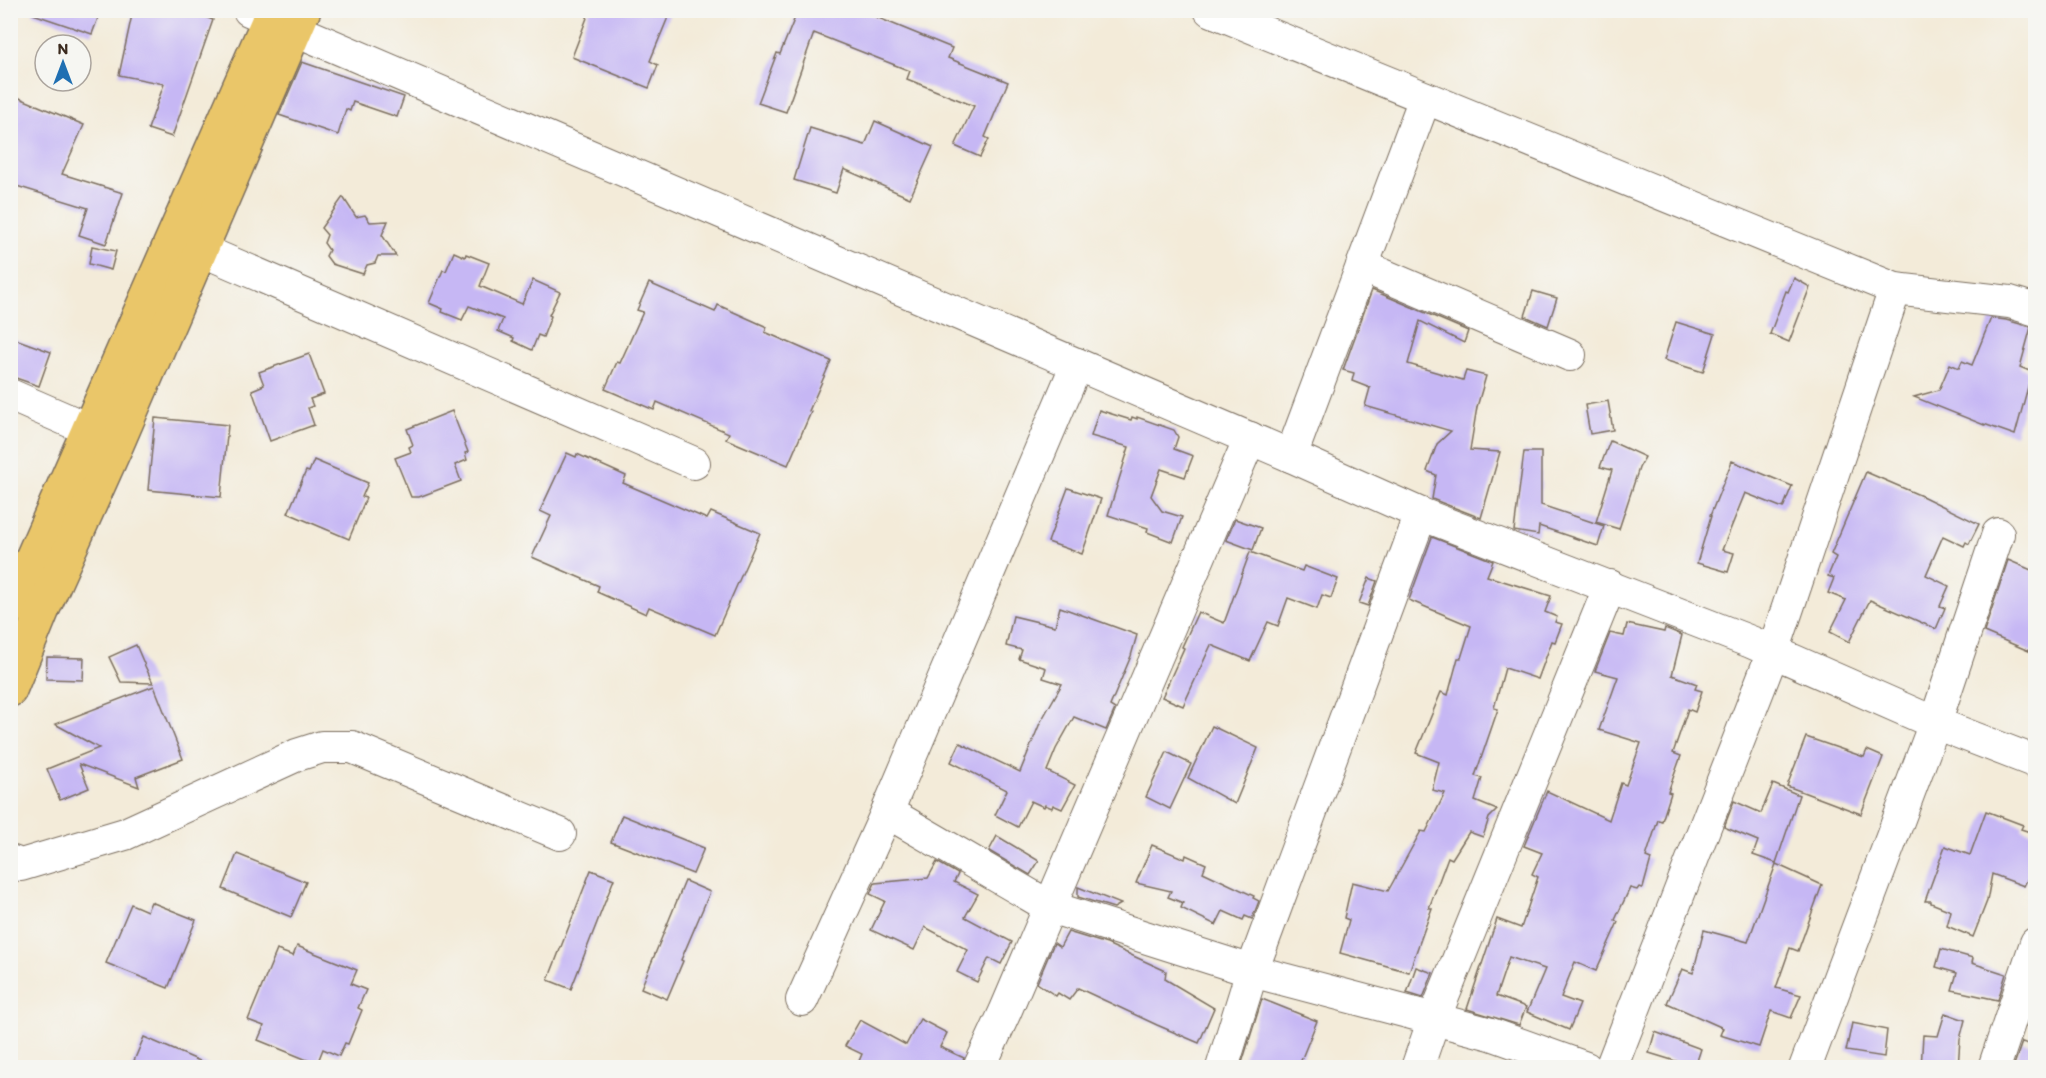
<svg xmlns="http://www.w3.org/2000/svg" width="2046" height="1078" font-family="Itim,sans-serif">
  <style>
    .building { fill: #c6b7f4 }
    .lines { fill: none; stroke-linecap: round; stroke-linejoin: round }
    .minor-casing { stroke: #7b6e5f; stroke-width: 34 }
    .major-casing { stroke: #7b6e5f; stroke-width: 36 }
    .minor { stroke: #fff; stroke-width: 32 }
    .major { stroke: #eac669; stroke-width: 33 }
  </style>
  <rect width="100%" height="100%" fill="#f6f6f2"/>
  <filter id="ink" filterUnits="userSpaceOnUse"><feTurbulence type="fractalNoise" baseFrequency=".0167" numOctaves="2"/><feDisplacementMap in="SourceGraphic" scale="12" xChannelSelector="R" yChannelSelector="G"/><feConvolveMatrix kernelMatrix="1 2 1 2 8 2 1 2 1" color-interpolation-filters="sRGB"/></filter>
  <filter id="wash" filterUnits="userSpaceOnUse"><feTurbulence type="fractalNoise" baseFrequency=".008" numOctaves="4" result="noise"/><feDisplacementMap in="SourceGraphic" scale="24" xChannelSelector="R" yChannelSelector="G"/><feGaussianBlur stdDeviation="1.35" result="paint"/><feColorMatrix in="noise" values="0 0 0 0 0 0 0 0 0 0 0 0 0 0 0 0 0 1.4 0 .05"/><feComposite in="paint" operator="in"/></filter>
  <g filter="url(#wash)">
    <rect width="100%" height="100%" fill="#f3ebd9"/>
    <g id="blocks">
      <g class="building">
        <path d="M33,10H101L92,34L33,14Z"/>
        <path d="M133,10H187L213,20L172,137L148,129L164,84L119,75Z"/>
        <path d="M590,10H671L650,61L658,65L649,88L572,57Z"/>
        <path d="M798,10H859L952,48L948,58L1008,82L985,137L989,139L980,157L955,146L974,106L907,79L910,71L814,33L786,112L758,103L777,53L780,54Z"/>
        <path d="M302,62L404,97L397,117L353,102L350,111L346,109L338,135L279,115Z"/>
        <path d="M10,94L84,125L62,174L123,193L106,244L79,235L88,208L10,184Z"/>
        <path d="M875,121L933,147L910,198L844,169L836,193L794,180L810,128L865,145Z"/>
        <path d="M343,197L356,217L365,215L370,222L388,221L382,235L396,256H378L375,263L367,265L363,274L332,264L326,256L329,250L324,243L327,235L321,228Z"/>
        <path d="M92,246L116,251L111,270L89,264Z"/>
        <path d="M454,252L465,257L466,254L489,263L480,286L522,304L533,280L560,292L549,315L551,316L543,337L538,335L532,350L513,341L514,338L498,331L503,319L469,306L462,320L442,312L443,309L429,303L443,270L446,271Z"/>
        <path d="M1794,278L1810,287L1789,342L1770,334L1786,291L1788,292Z"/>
        <path d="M649,283L715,312L718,305L767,327L765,332L831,361L809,411L811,412L788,465L726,439L729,433L657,402L654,410L605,389L617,362L620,363L643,312L637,310Z"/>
        <path d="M1372,290L1468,331L1464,343L1420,321L1408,364L1463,380L1466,371L1486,376L1477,407L1470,450L1500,452L1481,518L1432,499L1436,475L1427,471L1437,444L1451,431L1365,406L1370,388L1352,381L1354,373L1343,370Z"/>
        <path d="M1533,291L1557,298L1548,326L1525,316Z"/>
        <path d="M1991,318L2006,320L2031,327L2020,367L2032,372L2015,435L1984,424V425L1914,397L1939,390L1950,364L1959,368L1962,361L1972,365Z"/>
        <path d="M1676,322L1715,334L1703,372L1664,360Z"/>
        <path d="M10,337L51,352L39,386L10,376Z"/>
        <path d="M309,354L324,394L310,399L313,406L308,408L314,425L270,441L252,390L264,385L259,372Z"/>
        <path d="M1608,401L1613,430L1590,434L1585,405Z"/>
        <path d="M1099,410L1131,420L1132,417L1137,419V417L1174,430L1178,437L1174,449L1193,456L1185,477L1161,469L1151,496L1162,511L1182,517L1173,542L1147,532L1148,528L1108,515L1129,447L1091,436Z"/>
        <path d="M452,411L468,452L465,453L467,460L455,465L461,481L419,497H411L395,458L411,452L409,447L413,445L407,429Z"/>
        <path d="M155,418L228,425L221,497L148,490Z"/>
        <path d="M1610,441L1645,457L1639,468L1619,529L1596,522L1612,470L1600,467Z"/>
        <path d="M1524,452H1541V505L1604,526L1598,546L1539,526L1538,535L1514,531Z"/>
        <path d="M567,453L576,457L577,454L626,476L623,483L707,519L711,512L760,533L715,635L649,607L646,614L597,592L599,586L532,557L551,516L540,511Z"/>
        <path d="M314,460L368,483L362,497L366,498L349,539L288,513L306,471L309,472Z"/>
        <path d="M1732,461L1792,486L1783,508L1745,493L1722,550L1734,553L1728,572L1697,563L1711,516H1710Z"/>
        <path d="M1866,472L1924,497L1979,524L1969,544L1966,542L1964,546L1943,536L1926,575L1949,586L1940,606L1945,608L1936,629L1870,600L1849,642L1830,632L1846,600L1828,593L1834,578L1828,576L1836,557L1831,554Z"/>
        <path d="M1068,488L1101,499L1082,554L1048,542Z"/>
        <path d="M1235,519L1261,528L1253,550L1226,540Z"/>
        <path d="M1432,537L1493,561L1487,576L1551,596L1545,612L1557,617L1555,622L1562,624L1555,642L1552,641L1538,679L1505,668L1494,708L1498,709L1475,776L1482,778L1475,801L1497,810L1489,818L1483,837L1469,832L1452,859L1448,857L1429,908H1432L1409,972L1340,953L1349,920L1344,918L1352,882L1388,891L1421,831L1426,832L1445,793L1432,790L1439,762L1416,753L1441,692L1448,695L1458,658H1461L1471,626L1409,600Z"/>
        <path d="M1250,552L1302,571L1304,566L1338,579L1331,598L1322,595L1317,609L1288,598L1278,626L1268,622L1250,661L1211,645L1183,706L1162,697L1184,648L1182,647L1198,612L1224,623Z"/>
        <path d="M2008,560L2036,572V654L1984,632Z"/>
        <path d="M1369,578L1377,581L1368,606L1359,603Z"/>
        <path d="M1060,607L1137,635L1131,656L1110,706L1115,709L1106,730L1074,717L1056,749L1047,771L1075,785L1062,809L1053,805L1052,808L1045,805L1044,807L1031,801L1018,827L995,815L1007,790L951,762L960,743L1020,772L1040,723L1062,684L1043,678L1046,668L1019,659L1022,650L1006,646L1013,616L1055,626Z"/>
        <path d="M1627,624L1664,632L1665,628L1682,635L1672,675L1697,684L1695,689L1702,691L1695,712L1688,709L1673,753L1681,756L1668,792L1671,793L1662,821L1658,820L1646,857L1651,859L1643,888L1639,887L1637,890L1630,888L1615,920L1618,922L1596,971L1575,962L1561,997L1580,1004L1569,1030L1527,1012L1545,969L1509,957L1496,996L1526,1007L1519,1025L1467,1009L1497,919L1521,928L1538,877L1532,874L1542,853L1524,846L1547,791L1609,820L1621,783L1626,785L1641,743L1599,730L1618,677L1595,671L1610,633L1624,636Z"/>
        <path d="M136,645L145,666L153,683L121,682L109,657Z"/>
        <path d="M47,657L84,658L83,680L46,679Z"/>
        <path d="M154,686L183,759L136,777L139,787L79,764L89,788L60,800L47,769L99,748L55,724Z"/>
        <path d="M1212,726L1258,748L1235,804L1188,778Z"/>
        <path d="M1806,737L1864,757L1867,750L1883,757L1861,814L1787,786Z"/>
        <path d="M1167,752L1191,764L1170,809L1146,797Z"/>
        <path d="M1773,784L1799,795L1776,863L1753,855L1758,841L1724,827L1734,801L1761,813Z"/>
        <path d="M1986,811L2023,825L2021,829L2036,834V862L2024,886L1992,874L1987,901L1973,937L1947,926L1951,911L1931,903V901H1925L1945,846L1970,855Z"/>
        <path d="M622,815L704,848L693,874L611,842Z"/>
        <path d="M997,836L1039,861L1030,875L989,851Z"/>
        <path d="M1152,845L1185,859L1186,855L1206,864L1203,872L1254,896L1253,898L1259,901L1252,919L1245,916L1243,920L1223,911L1216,925L1181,908L1183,903L1168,897L1171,891L1136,883Z"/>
        <path d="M237,854L306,882L291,917L223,889Z"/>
        <path d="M937,862L958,874L954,882L978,894L965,917L1012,942L1001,964L989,958L977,982L957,972L968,950L925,927L914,950L871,930L885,901L870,894L875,883L928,878Z"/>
        <path d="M1776,864L1822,885L1798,951L1790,948L1776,988L1801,995L1791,1018L1771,1011L1759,1047L1720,1035L1723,1028L1667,1003L1682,969L1693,973L1704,930L1748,942Z"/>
        <path d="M591,870L614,879L571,989L548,980Z"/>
        <path d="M685,881L710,892L681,960L683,961L667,999L641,988Z"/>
        <path d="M1078,887L1121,904L1114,908L1078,897Z"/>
        <path d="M151,902L196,920L168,988L106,963L131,904L147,911Z"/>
        <path d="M1068,932L1107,944L1166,971L1165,979L1214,1008L1199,1043L1157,1025L1078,988L1069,1000L1058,993L1056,996L1037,983L1054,943L1060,947Z"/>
        <path d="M297,946L357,970L351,984L366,990L358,1008L362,1010L348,1044L345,1043L339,1056L323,1049L317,1064L258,1040L264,1026L248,1020L277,950L293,956Z"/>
        <path d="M1941,949L1973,958L1972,963L2006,974L1998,1000L1952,990L1957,973L1936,967Z"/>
        <path d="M1416,967L1433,973L1423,998L1407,993Z"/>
        <path d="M1262,999L1317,1021L1298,1068L1241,1066Z"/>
        <path d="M1945,1013L1965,1020L1960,1039L1958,1068H1921L1923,1035L1938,1036Z"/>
        <path d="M920,1019L947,1033L940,1047L964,1058L961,1068H856L862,1054L845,1046L860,1020L906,1045Z"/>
        <path d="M1852,1023L1887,1030L1884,1057L1846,1051Z"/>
        <path d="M1655,1032L1701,1049L1695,1067L1649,1053Z"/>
        <path d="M144,1037L216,1068H131Z"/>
        <path d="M2022,1042L2036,1046V1068H2013Z"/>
      </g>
    </g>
  </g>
  <g filter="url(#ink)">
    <use href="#blocks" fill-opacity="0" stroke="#7b6e5f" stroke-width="1.5"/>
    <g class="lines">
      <g class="minor-casing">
        <g id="minor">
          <path d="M249,10L1291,456L1421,514L1751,642L1935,723L2036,762"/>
          <path d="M1210,10L1895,289L2010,302L2036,310"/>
          <path d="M201,250L694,463"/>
          <path d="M1362,266L1570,355"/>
          <path d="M10,395L111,439"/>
          <path d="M1291,456L1425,98"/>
          <path d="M887,812L1050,907L1252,971L1491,1034L1586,1068"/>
          <path d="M10,861L21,865L125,834L297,755L322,747H352L560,834"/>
          <path d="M802,1000L887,812L1077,364"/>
          <path d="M979,1068L1005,1012L1250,438"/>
          <path d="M1222,1068L1252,971L1421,514"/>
          <path d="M1417,1068L1434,1019L1610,586"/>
          <path d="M1611,1068L1773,652L1895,289"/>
          <path d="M1805,1068L1935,723L1998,534"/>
          <path d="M1994,1068L2036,943"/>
        </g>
      </g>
      <g class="major-casing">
        <g id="major">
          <path d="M10,608L273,10"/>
          <path d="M10,690L43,609L118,442L304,10"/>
        </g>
      </g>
      <use href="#minor" class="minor"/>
      <use href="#major" class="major"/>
    </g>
  </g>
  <rect width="2046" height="1078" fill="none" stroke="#f6f6f2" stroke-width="36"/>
  <g transform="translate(63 63)"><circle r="28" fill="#f6f6f2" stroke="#aba49d" stroke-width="1.5"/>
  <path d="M0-4.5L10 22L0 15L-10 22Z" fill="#1f6fb2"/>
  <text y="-9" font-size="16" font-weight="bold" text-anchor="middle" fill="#3b2a1e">N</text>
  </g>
</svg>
